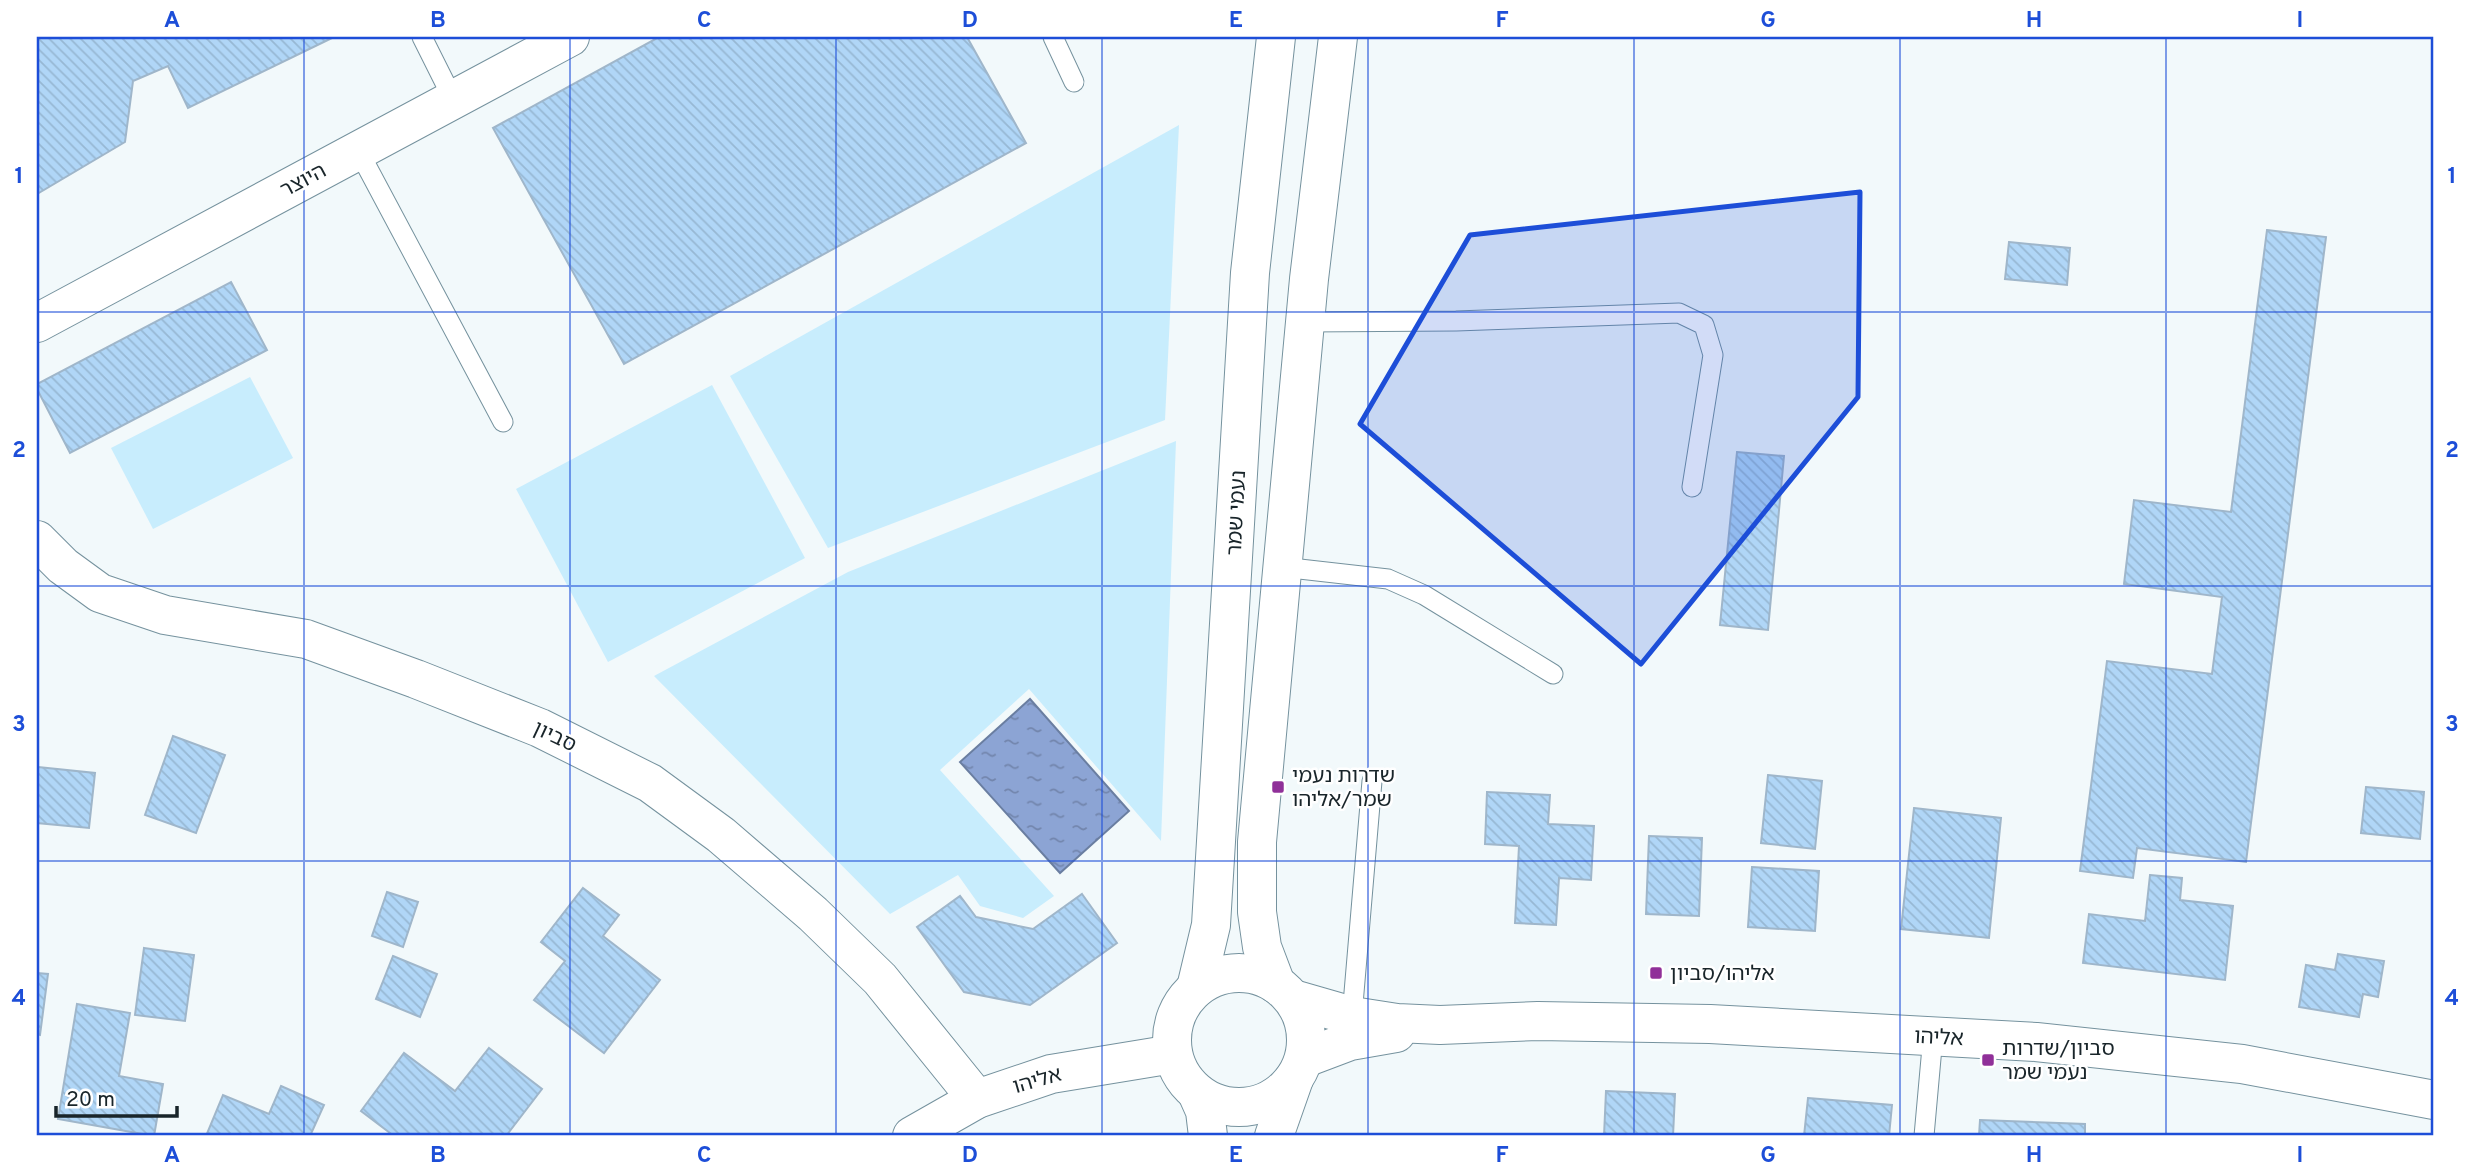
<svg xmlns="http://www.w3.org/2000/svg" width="2471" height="1173" font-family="Overpass,'Noto Sans Hebrew',sans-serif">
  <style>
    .green { fill: #c8edfd }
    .water { fill: url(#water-ripples); stroke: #6a7ea1; stroke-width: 2 }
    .building { fill: url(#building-back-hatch); stroke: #9fb6ca; stroke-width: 2 }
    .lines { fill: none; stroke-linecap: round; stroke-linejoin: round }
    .service-casing { stroke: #75929e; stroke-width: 21 }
    .minor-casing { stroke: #75929e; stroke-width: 40 }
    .tertiary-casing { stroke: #75929e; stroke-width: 40 }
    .service { stroke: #fff; stroke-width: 19 }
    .minor { stroke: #fff; stroke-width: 38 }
    .tertiary { stroke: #fff; stroke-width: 38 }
    .marked { fill: #1d4ed8; fill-opacity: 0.2; stroke: #1d4ed8; stroke-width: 5; stroke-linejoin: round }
    .grid { fill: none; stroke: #1d4ed8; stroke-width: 2; stroke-opacity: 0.55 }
    .poi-dot { fill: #903099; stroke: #fff; stroke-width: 2.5 }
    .labels { text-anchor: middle; stroke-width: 5; stroke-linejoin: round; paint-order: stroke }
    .street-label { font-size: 21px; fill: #19252a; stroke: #fff }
    .poi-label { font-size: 21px; fill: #19252a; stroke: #fff; text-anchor: start }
    .neatline { fill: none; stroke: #1d4ed8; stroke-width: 2.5 }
    .grid-label { font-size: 23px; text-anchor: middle; font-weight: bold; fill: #1d4ed8 }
  </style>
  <defs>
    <pattern id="water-ripples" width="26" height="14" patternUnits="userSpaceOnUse" patternTransform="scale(1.75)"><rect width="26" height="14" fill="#8ca4d4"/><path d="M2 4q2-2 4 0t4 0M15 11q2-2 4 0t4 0" fill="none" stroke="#7285ac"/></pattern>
    <pattern id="building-back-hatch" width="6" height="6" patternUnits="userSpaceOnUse" patternTransform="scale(1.75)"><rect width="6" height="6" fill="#b0d6f7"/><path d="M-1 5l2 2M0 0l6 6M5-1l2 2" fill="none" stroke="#97b8d4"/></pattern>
  </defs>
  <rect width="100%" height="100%" fill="#f2f9fb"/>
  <g class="green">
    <path d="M1179,125L1165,420L828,548L730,376Z"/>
    <path d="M250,377L293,458L153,529L111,448Z"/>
    <path d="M712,385L805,558L608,662L516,489Z"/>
    <path d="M1176,441L1161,841L1029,689L940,770L1054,896L1023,918L980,906L958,875L890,914L654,676L848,572Z"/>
  </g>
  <path class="water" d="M1030,699L1129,811L1060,873L960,762Z"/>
  <g class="building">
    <path d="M37,37H334L188,108L168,66L133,81L125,142L37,194Z"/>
    <path d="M659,37H967L1026,143L624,364L493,128Z"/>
    <path d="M2267,230L2326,237L2246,862L2137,848L2133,878L2080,871L2107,661L2212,674L2222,597L2124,584L2134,500L2231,512Z"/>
    <path d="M2009,242L2070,248L2067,285L2005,279Z"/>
    <path d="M231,282L267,350L70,453L37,389V384Z"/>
    <path d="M1737,452L1784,456L1768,630L1720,625Z"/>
    <path d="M173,736L225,755L196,833L145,815Z"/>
    <path d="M38,767L95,773L89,828L37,823Z"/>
    <path d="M1768,775L1822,781L1815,849L1761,843Z"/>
    <path d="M2366,787L2424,792L2420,839L2361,833Z"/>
    <path d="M1487,792L1550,795L1548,824L1594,826L1591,880L1559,878L1556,925L1515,923L1519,846L1485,844Z"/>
    <path d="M1914,808L2001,818L1989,938L1901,929Z"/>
    <path d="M1649,836L1702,838L1699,916L1646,914Z"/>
    <path d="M1752,867L1819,871L1815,931L1748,927Z"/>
    <path d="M2150,875L2182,878L2180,900L2233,906L2225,980L2083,963L2089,914L2145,921Z"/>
    <path d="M583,888L619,915L603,936L660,980L604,1053L534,1000L565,961L541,942Z"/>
    <path d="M387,892L418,902L403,947L372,936Z"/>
    <path d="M1082,894L1117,943L1030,1005L964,992L917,927L960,896L976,917L1033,929Z"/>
    <path d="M144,948L194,955L185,1021L135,1015Z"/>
    <path d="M2338,954L2384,961L2378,997L2363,994L2359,1017L2299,1007L2306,965L2335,970Z"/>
    <path d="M393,956L437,974L420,1017L376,999Z"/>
    <path d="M37,973L48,974L40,1035L37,1034Z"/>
    <path d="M77,1004L130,1013L119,1076L163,1084L154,1136L58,1119Z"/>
    <path d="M489,1048L542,1089L506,1136H394L361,1111L404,1053L455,1091Z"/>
    <path d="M281,1086L324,1105L310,1136H206L223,1095L269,1114Z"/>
    <path d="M1606,1091L1675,1094L1673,1136H1604Z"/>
    <path d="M1808,1098L1892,1105L1889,1136H1804Z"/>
    <path d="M1980,1120L2085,1124V1136H1979Z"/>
  </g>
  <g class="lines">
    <g class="service-casing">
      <g id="service">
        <path d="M422,37L453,99"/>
        <path d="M1053,37L1074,82"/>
        <path d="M358,150L503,422"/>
        <path d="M1305,322L1456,321L1679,313L1704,325L1713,355L1692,487"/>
        <path d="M1282,567L1388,579L1424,595L1553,674"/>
        <path d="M1352,1016L1372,781"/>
        <path d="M1924,1136L1933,1036"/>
      </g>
    </g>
    <g class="minor-casing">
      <g id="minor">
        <path d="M37,323L570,37"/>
        <path d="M37,540L63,566L100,593L165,615L306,639L416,679L540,728L650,783L721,835L813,914L880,979L977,1099"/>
        <path d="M1293,999L1352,1016L1397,1023L1440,1025L1538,1021L1710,1024L2036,1042L2242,1064L2434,1100"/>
        <path d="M1305,1058L1350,1041L1396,1033"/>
        <path d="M912,1136L977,1099L1051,1074L1173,1054"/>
      </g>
    </g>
    <g class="tertiary-casing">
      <g id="tertiary">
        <circle cx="1239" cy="1040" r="67"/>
        <path d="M1276,984L1262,947L1257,912V842L1309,279L1338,37"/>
        <path d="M1196,988L1211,925L1250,273L1276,37"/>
        <path d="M1197,1093L1205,1111L1208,1136"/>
        <path d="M1274,1136L1294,1079"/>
      </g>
    </g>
    <use href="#service" class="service"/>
    <use href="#minor" class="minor"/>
    <use href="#tertiary" class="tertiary"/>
  </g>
  <path class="marked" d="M1860,192L1858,397L1641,664L1360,424L1470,235Z"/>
  <path class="grid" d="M304,37V1136M570,37V1136M836,37V1136M1102,37V1136M1368,37V1136M1634,37V1136M1900,37V1136M2166,37V1136M37,312H2434M37,586H2434M37,861H2434"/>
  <g class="poi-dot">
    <rect x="1271" y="780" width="14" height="14" rx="3.5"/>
    <rect x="1649" y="966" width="14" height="14" rx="3.5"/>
    <rect x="1981" y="1053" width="14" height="14" rx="3.5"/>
  </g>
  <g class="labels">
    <g class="street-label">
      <text transform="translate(303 180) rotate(-28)" y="7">היוצר</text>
      <text transform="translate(1236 513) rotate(-87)" y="7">נעמי שמר</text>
      <text transform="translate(555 736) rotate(25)" y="7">סביון</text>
      <text transform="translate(1939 1037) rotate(3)" y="7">אליהו</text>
      <text transform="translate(1037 1080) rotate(-16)" y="7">אליהו</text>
    </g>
    <g class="poi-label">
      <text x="1292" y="782">שדרות נעמי<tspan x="1292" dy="24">שמר/אליהו</tspan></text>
      <text x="1670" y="980">אליהו/סביון</text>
      <text x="2002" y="1055">סביון/שדרות<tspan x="2002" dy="24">נעמי שמר</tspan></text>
    </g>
  </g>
  <rect width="2471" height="1173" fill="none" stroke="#ffffff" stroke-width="77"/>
  <path d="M56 1106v10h121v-10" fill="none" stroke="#19252a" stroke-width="3.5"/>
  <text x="66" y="1106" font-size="21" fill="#19252a" stroke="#ffffff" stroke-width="5" paint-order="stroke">20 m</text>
  <rect x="38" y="38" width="2394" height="1096" class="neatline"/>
  <g class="grid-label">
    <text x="172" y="27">A</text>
    <text x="438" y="27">B</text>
    <text x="704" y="27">C</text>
    <text x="970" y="27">D</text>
    <text x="1236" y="27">E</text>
    <text x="1502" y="27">F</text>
    <text x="1768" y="27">G</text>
    <text x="2034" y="27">H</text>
    <text x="2300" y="27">I</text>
    <text x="19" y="183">1</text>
    <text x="2452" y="183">1</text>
    <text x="19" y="457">2</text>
    <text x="2452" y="457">2</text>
    <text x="19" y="731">3</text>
    <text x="2452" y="731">3</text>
    <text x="19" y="1005">4</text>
    <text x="2452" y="1005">4</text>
    <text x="172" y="1162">A</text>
    <text x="438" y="1162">B</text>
    <text x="704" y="1162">C</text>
    <text x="970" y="1162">D</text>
    <text x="1236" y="1162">E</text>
    <text x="1502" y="1162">F</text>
    <text x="1768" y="1162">G</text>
    <text x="2034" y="1162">H</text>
    <text x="2300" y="1162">I</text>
  </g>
</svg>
